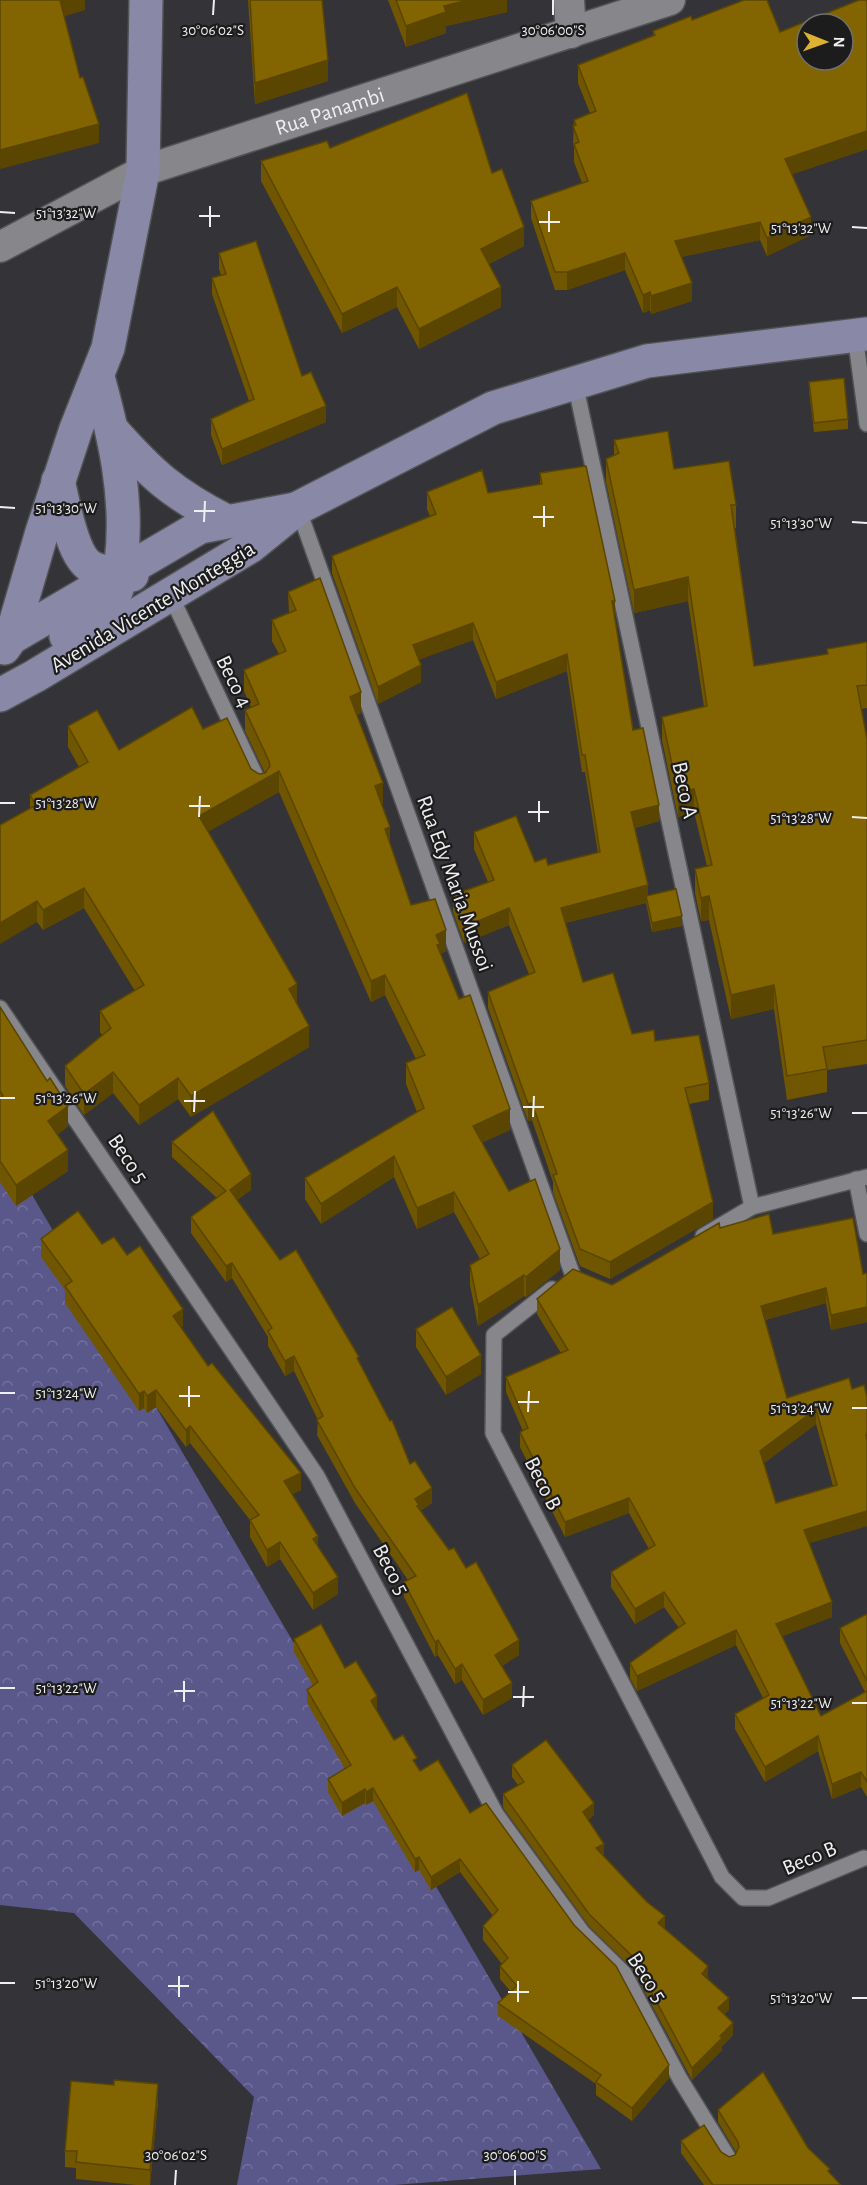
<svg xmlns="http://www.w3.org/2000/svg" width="867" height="2185" font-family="'Alegreya Sans',sans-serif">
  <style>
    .forest { fill: url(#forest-crowns) }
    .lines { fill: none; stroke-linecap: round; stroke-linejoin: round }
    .lane-casing { stroke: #525356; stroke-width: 18 }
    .street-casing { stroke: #525356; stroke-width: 33 }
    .secondary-casing { stroke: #525356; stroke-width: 36 }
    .lane { stroke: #86868b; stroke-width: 15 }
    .street { stroke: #86868b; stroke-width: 30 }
    .secondary { stroke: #8a88a7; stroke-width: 33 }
    .wall { fill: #705601; fill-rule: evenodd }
    .shaded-wall { fill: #5b4601 }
    .building { fill: #826401; stroke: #5b4601; stroke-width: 1.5; fill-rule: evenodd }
    .ticks { fill: none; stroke: #efeff1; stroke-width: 2 }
    .labels { text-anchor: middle; stroke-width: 4.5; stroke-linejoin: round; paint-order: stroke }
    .street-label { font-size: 22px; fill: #efeff1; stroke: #1c1c1d }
    .ticks-label { font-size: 15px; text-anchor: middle; fill: #efeff1; stroke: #1c1c1d; stroke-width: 4.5; stroke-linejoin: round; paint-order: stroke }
  </style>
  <defs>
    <pattern id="forest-crowns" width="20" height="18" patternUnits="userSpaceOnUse" patternTransform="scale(1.5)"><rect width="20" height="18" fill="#5a588b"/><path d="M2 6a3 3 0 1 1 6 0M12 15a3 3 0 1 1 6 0" fill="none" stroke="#72709c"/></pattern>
  </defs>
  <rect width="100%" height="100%" fill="#343438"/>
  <path class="forest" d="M0,1140L601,2169L394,2185H237L254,2097L74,1913L0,1905Z"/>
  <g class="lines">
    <g class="lane-casing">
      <g id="lane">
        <path d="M855,335L867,424"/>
        <path d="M575,383L752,1207"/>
        <path d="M298,508L572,1273"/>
        <path d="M171,596L260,785"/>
        <path d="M0,1008L317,1476L496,1814L582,1932L624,1973L680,2079L729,2159"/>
        <path d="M856,1179L867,1234"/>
        <path d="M703,1236L752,1207L867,1177"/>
        <path d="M552,1289L494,1335L493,1433L722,1877L743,1898H768L864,1858"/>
      </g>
    </g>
    <g class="street-casing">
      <g id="street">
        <path d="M569,0L571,33"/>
        <path id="s1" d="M0,247L143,171L670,0"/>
      </g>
    </g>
    <g class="secondary-casing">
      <g id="secondary">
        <path d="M112,430C151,474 173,494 226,521"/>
        <path d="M58,481C64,503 71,555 91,567C103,574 119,572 132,575"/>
        <path d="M66,636C83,625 102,615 113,598C120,587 119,576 121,563C129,499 115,439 98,377"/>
        <path d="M11,638L42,532L76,429L108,348L143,171L146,0"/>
        <path d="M4,648L11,638L200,527L296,509"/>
        <path d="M0,695L35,676L251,546L298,508L493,408L647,361L867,334"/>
      </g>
    </g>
    <use href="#lane" class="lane"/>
    <use href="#street" class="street"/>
    <use href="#secondary" class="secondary"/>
  </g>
  <g class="wall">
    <path d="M248,0H322L328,81L255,104Z"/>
    <path d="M388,0H507V12L446,26V33L406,47Z"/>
    <path d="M692,20L780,32L867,149L792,174L811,235L767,256L760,240L681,257L692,301L651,314L650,310L643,313L625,270L567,290H555L531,218V201L582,183L574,162V147L573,144L574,120L590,113L578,83V65L653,36V31Z"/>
    <path d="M261,161L492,173L524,246L489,264L501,307L419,349L397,307L342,333L261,181Z"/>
    <path d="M219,253L302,376L326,422L222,465L211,435V419L249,401L212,294V278L221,275L219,269Z"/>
    <path d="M809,382L848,419V429L814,432L809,391Z"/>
    <path d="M614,440L674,469L736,505V528H735L754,666L827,654V649L867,642V708L861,709L867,739V1064L827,1070V1092L787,1100L774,1009L731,1019L709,920L701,921L695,893V869L707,866L694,812L678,817L662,740V717L704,707L688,601L634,613L606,482V459L614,455Z"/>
    <path d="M540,473L615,618L633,730L659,821L635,828L648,896L682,926L652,932L646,903L565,923L583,982L632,1034L655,1041L709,1083V1100L689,1104L713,1219L610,1279L580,1266L553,1192V1182L532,1120L528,1121L488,1008V992L529,974L509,925L464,943L453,912V895L488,882L474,849V832L535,862L548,865L598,853L585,772H582L567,671L496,699L473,640L419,659L421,682L378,704L332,573V556L430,516L427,509V492L488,493L540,484Z"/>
    <path d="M288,592L361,713L357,715L383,804H382L390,844L411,905L446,951L440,954L510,1130L482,1142L509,1191L560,1270L526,1297L524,1296L478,1326L470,1285V1265L480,1259L454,1212L417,1229L394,1177L321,1224L305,1199V1178L417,1112L406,1084V1063L416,1059L385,995L371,1002L279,792L208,831L297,1005L309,1047L191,1117L178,1099L139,1125L113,1093L84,1115L65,1086V1066L102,1035L100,1032V1011L135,991L84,908L43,930L37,922L30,808V795L79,767L68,747V726L119,750L203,729L251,769L259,774L265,773L245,731V710L251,707L244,691V670L279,654L272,641V620L289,613Z"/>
    <path d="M0,1007L68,1126L57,1135L68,1171L16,1206L0,1182Z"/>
    <path d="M172,1142L251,1190L237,1200L280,1260L359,1363L410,1464L432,1503L420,1511L519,1655L502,1666L512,1698L483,1715L462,1680L455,1684L438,1655L435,1657L404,1597V1582L408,1580L355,1503L317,1435L318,1420L294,1371L285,1376L268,1346V1337L232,1278L226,1282L191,1233V1217L217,1198L172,1157Z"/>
    <path d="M720,1228L773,1234L863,1274L867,1273V1322L831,1330L826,1303L765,1320L787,1398L852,1389L867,1397V1526L809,1543L832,1617L782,1636L821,1716L865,1692L840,1643V1628L867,1614V1797L861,1787L832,1799L818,1751L765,1782L735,1729V1714L763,1698L736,1645L637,1691L630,1678V1663L679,1628L664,1607L635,1624L611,1587V1572L649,1549L629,1513L565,1537L520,1447V1432L523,1431L506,1392V1377L561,1353L537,1314V1299L612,1285ZM816,1424L833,1486L776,1503L764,1463Z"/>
    <path d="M41,1239L102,1244L127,1255L183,1326L181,1328L208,1366L301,1490L292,1494L318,1546L338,1594L313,1610L280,1559L267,1567L250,1537V1520L190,1443L186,1447L156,1407L147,1413L144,1408L139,1411L65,1303V1290L41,1257Z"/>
    <path d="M416,1329L481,1374L446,1395L416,1347Z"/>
    <path d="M294,1639L345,1668L377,1710H376L394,1740L420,1771L470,1813L669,2078L632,2121L596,2095V2084L498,2016V2003L511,1992L500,1979V1966L502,1964L483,1940V1926L493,1916L460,1872L431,1890L419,1870L415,1872L373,1801L366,1805L365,1803L342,1816L328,1792V1779L345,1769L307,1703V1690L313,1686L294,1652Z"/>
    <path d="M512,1765L594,1815L588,1820L604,1856L665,1928H664L708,1978L729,2010L724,2014L733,2035L722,2046V2050L692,2080L632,1968L589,1926L504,1809L503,1806V1794L518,1785L512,1777Z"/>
    <path d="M158,2101L150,2185H136L76,2179V2168L65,2167V2151Z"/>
    <path d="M718,2110L808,2148L830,2174L841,2185H704L681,2153V2141L721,2152L729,2157L735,2155L736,2152L718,2122Z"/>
  </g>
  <g class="shaded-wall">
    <path d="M59,0H85V10L59,18Z"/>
    <path d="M468,0H507V12L446,26V33L406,47V26L444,6Z"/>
    <path d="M328,60V81L255,104V83Z"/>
    <path d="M99,124V143L0,169V150Z"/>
    <path d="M867,131V149L785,177V159Z"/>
    <path d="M811,217V235L767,256V238Z"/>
    <path d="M760,222V240L675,258V241Z"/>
    <path d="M524,227V246L481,268V249Z"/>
    <path d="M625,253V270L567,290V272Z"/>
    <path d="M692,283V301L651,314V296Z"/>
    <path d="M397,287V307L342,333V314Z"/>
    <path d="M501,287V307L419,349V329Z"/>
    <path d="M650,292V310L643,313V295Z"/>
    <path d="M326,406V422L222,465V449Z"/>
    <path d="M688,577V601L634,613V590Z"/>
    <path d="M612,601H615V618Z"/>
    <path d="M473,623V640L413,662V645Z"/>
    <path d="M567,654V671L496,699V682Z"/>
    <path d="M421,665V682L378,704V687Z"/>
    <path d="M361,692V713L350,718V697Z"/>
    <path d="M279,771V792L199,837V816Z"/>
    <path d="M383,783V804L375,807V786Z"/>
    <path d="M694,789V812L678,817V793Z"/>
    <path d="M659,805V821L631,829V812Z"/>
    <path d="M390,827V847L385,829Z"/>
    <path d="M648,885V902L646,896V903L561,924V908Z"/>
    <path d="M84,888V908L43,930V910Z"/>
    <path d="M709,896V920L701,921V898Z"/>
    <path d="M37,901V922L0,944V923Z"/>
    <path d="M509,908V925L464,943V927Z"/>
    <path d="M682,916V926L652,932V923Z"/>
    <path d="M446,930V951L440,954V965L436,935Z"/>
    <path d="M385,975V995L371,1002V981Z"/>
    <path d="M297,984V1005L289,989Z"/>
    <path d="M774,985V1009L731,1019V995Z"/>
    <path d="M309,1026V1047L191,1117V1096Z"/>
    <path d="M113,1072V1093L84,1115V1094Z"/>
    <path d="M178,1078V1099L139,1125V1105Z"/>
    <path d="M532,1103V1120L528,1121V1104Z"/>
    <path d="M68,1106V1126L48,1142V1121Z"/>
    <path d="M510,1109V1130L473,1147V1126Z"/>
    <path d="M68,1150V1171L16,1206V1185Z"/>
    <path d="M394,1156V1177L321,1224V1204Z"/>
    <path d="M251,1174V1190L230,1205V1190Z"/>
    <path d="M454,1192V1212L417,1229V1208Z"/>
    <path d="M713,1202V1219L610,1279V1262Z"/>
    <path d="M560,1249V1270L526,1297V1277Z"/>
    <path d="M232,1263V1278L226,1282V1266Z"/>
    <path d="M524,1275V1296L478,1326V1305Z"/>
    <path d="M826,1288V1303L761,1321V1306Z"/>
    <path d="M867,1307V1322L831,1330V1315Z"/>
    <path d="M183,1309V1326L173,1333V1316Z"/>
    <path d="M481,1355V1374L446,1395V1377Z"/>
    <path d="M294,1356V1371L285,1376V1361Z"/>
    <path d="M156,1390V1407L147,1413V1396Z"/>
    <path d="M144,1391V1408L139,1411V1394Z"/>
    <path d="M816,1409V1424L760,1466V1451Z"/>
    <path d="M190,1426V1443L186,1447V1430Z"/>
    <path d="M301,1473V1490L284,1499V1481Z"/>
    <path d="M432,1488V1503L419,1511L417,1522L415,1499Z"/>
    <path d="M629,1498V1513L565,1537V1522Z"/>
    <path d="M867,1511V1526L804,1545V1530Z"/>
    <path d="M318,1536V1553L313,1539Z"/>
    <path d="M280,1542V1559L267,1567V1550Z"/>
    <path d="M338,1577V1594L313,1610V1593Z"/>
    <path d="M664,1592V1607L635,1624V1609Z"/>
    <path d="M832,1602V1617L776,1639V1624Z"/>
    <path d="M736,1630V1645L637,1691V1676Z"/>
    <path d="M438,1640V1655L435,1657V1642Z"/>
    <path d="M519,1640V1655L495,1670V1655Z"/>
    <path d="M462,1664V1680L455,1684V1669Z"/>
    <path d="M512,1683V1698L483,1715V1700Z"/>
    <path d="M377,1696V1710L371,1714V1701Z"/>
    <path d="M818,1736V1751L765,1782V1767Z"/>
    <path d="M861,1772V1787L832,1799V1784Z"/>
    <path d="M373,1788V1801L366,1805V1792Z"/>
    <path d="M365,1789V1803L342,1816V1803Z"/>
    <path d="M594,1803V1815L583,1824V1812Z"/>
    <path d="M604,1844V1856L596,1848Z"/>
    <path d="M419,1857V1870L415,1872V1859Z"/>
    <path d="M460,1859V1872L431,1890V1877Z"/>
    <path d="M665,1916V1928L658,1935V1923Z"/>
    <path d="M708,1966V1978L702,1986V1974Z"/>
    <path d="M729,1998V2010L718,2020V2008Z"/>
    <path d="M733,2023V2035L722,2046V2050L692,2080V2068L720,2036Z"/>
    <path d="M669,2065V2078L632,2121V2108Z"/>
    <path d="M158,2084V2101L150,2185V2170Z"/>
  </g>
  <g class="building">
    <path d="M0,0H60L80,78L83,77L99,124L0,150Z"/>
    <path d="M250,0H322L328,60L255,83Z"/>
    <path d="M396,0H468L444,6L446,12L406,26Z"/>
    <path d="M744,0H767L780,32L859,0H867V131L785,159L811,217L767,238L760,222L675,241L692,283L651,296L650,292L643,295L625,253L567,272H555L531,201L588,181L574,144L579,142L573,126L576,125L574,120L596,111L578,65L655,35L653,31L691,16L692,20ZM807,24H843V60H807Z"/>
    <path d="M467,93L492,173L502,169L524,227L481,249L501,287L419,329L397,287L342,314L261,161L327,141L330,148Z"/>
    <path d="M256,241L302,376L311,372L326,406L222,449L211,419L254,399L212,278L226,274L219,253Z"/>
    <path d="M844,378L848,419L814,423L809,382Z"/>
    <path d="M668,431L674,469L729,461L736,505H731L754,666L828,654L827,649L867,642V685L857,686L867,739V1040L823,1047L827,1069L787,1076L774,985L731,995L709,896L701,898L695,869L712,865L694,789L678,793L662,717L707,706L688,577L634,590L606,459L619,453L614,440Z"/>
    <path d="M586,466L615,601H612L633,730L643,728L659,805L631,812L648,885L561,908L583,982L613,973L632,1034L654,1030L655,1041L699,1035L709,1083L685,1088L713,1202L610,1262L580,1249L553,1175L557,1174L532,1103L528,1104L488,992L535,972L509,908L464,927L453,895L494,880L474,832L516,816L535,862L546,858L548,865L600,852L585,755H582L567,654L496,682L473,623L413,645L421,665L378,687L332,556L436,514L427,492L482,470L488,493L542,484L540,473Z"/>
    <path d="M320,578L361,692L350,697L383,783L375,786L390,827L385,829L411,905L435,899L446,930L436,935L440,944L437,945L459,999L470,995L510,1109L473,1126L509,1191L535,1179L560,1249L526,1277L524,1275L478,1305L470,1265L489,1254L454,1192L417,1208L394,1156L321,1204L305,1178L424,1108L406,1063L425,1055L385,975L371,981L279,771L199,816L297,984L289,989L309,1026L191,1096L178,1078L139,1105L113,1072L84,1094L65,1066L111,1028L100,1011L144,985L84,888L43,910L37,901L0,923V825L36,805L30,795L88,762L68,726L97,710L119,750L192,707L203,729L227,718L251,769L259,774L265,773L270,766L269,761L245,710L259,704L244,670L286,651L272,620L296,610L288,592Z"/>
    <path d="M676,889L682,916L652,923L646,896Z"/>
    <path d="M0,1007L47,1081L50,1078L68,1106L48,1121L68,1150L16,1185L0,1161V1099L3,1096L0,1091Z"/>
    <path d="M213,1111L251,1174L230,1190L280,1260L296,1250L359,1357L357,1358L390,1421L392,1420L410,1464L415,1461L432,1488L415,1499L419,1505L417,1506L449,1550L454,1548L466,1568L476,1562L519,1640L495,1655L512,1683L483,1700L462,1664L455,1669L438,1640L435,1642L404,1582L416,1576L355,1488L317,1420L323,1416L294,1356L285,1361L268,1331L272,1328L232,1263L226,1266L191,1217L226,1191L172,1142Z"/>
    <path d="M78,1211L102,1244L114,1237L127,1255L140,1246L183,1309L173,1316L208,1366L212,1363L301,1473L284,1481L318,1536L313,1539L338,1577L313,1593L280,1542L267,1550L250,1520L259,1515L190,1426L186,1430L156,1390L147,1396L144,1391L139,1394L65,1286L72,1281L41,1239Z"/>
    <path d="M769,1214L773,1234L853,1218L863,1274L867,1273V1307L831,1315L826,1288L761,1306L787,1398L849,1378L852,1389L864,1385L867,1397V1435H866L867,1440V1511L804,1530L832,1602L776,1624L821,1716L867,1691V1782L861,1772L832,1784L818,1736L765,1767L735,1714L769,1695L736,1630L637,1676L630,1663L685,1623L664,1592L635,1609L611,1572L655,1545L629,1498L565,1522L520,1432L528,1428L506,1377L568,1350L537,1299L573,1269L612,1285L719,1223L720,1228ZM816,1409L837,1485L776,1503L760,1451Z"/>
    <path d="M452,1307L481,1355L446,1377L416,1329Z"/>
    <path d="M867,1614V1681L840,1628Z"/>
    <path d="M321,1624L345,1668L356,1661L377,1696L371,1701L394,1740L403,1735L417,1758L413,1760L420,1771L438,1760L470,1813L486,1803L574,1925L616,1966L669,2065L632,2108L596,2082L601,2075L498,2003L517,1986L500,1966L508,1958L483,1926L498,1910L460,1859L431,1877L419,1857L415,1859L373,1788L366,1792L365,1789L342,1803L328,1779L351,1765L307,1690L318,1682L294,1639Z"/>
    <path d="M546,1740L594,1803L583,1812L604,1844L596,1848L647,1902L665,1916L658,1923L708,1966L702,1974L729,1998L718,2008L733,2023L720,2036L722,2038L692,2068L632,1956L589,1914L503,1794L524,1782L512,1765Z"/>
    <path d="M763,2072L808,2148L830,2169L828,2171L841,2185H713L681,2141L704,2125L721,2152L729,2157L735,2155L739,2147L738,2142L718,2110Z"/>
    <path d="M114,2080L158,2084L150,2170L76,2162L77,2151H65L71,2081L114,2085Z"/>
  </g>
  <path class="ticks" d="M213,15L214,0M553,15V0M0,212L15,213M199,216H220M539,222H560M210,227V206M852,227L867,228M549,232V211M0,507L15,508M194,511H215M533,517H554M204,522L205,501M852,522L867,523M544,527V506M0,803H15M189,806H210M528,812H549M199,817L200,796M852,817L867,818M539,822V801M0,1098H15M184,1101H205M523,1107H544M194,1112L195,1091M852,1113H867M533,1117L534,1096M0,1393H15M179,1396H200M518,1402H539M189,1407V1386M852,1408H867M528,1412L529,1391M0,1688H15M174,1691H195M513,1697H534M184,1702V1681M852,1703H867M523,1707L524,1686M0,1983H15M168,1986H189M508,1992H529M179,1997V1976M852,1998H867M518,2002V1981M175,2185L176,2170M515,2185V2170"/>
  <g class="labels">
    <g class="street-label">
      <text dy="8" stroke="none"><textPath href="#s1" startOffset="358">Rua Panambi</textPath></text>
      <text transform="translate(152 606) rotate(-31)" y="8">Avenida Vicente Monteggia</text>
      <text transform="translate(235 681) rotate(64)" y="8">Beco 4</text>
      <text transform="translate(686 790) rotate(78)" y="8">Beco A</text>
      <text transform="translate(456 883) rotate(70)" y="8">Rua Edy Maria Mussoi</text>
      <text transform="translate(129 1158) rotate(56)" y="8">Beco 5</text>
      <text transform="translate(544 1483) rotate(63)" y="8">Beco B</text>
      <text transform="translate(392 1569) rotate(62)" y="8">Beco 5</text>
      <text transform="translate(809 1857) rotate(-23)" y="8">Beco B</text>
      <text transform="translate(648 1977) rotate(57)" y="8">Beco 5</text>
    </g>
  </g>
  <g class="ticks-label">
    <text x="213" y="35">30°06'02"S</text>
    <text x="553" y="35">30°06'00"S</text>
    <text x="66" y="218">51°13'32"W</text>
    <text x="801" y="233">51°13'32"W</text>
    <text x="66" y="513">51°13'30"W</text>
    <text x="801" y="528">51°13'30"W</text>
    <text x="66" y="808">51°13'28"W</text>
    <text x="801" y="823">51°13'28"W</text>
    <text x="66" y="1103">51°13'26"W</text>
    <text x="801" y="1118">51°13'26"W</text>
    <text x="66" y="1398">51°13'24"W</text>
    <text x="801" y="1413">51°13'24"W</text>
    <text x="66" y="1693">51°13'22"W</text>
    <text x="801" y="1708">51°13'22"W</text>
    <text x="66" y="1988">51°13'20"W</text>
    <text x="801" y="2003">51°13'20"W</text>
    <text x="176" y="2160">30°06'02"S</text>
    <text x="515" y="2160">30°06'00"S</text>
  </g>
  <g transform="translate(825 42) rotate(91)"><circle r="28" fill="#1c1c1d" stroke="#707072" stroke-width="1.5"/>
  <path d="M0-4.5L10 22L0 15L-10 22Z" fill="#deb133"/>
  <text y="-9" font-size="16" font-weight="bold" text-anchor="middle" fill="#efeff1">N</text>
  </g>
</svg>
